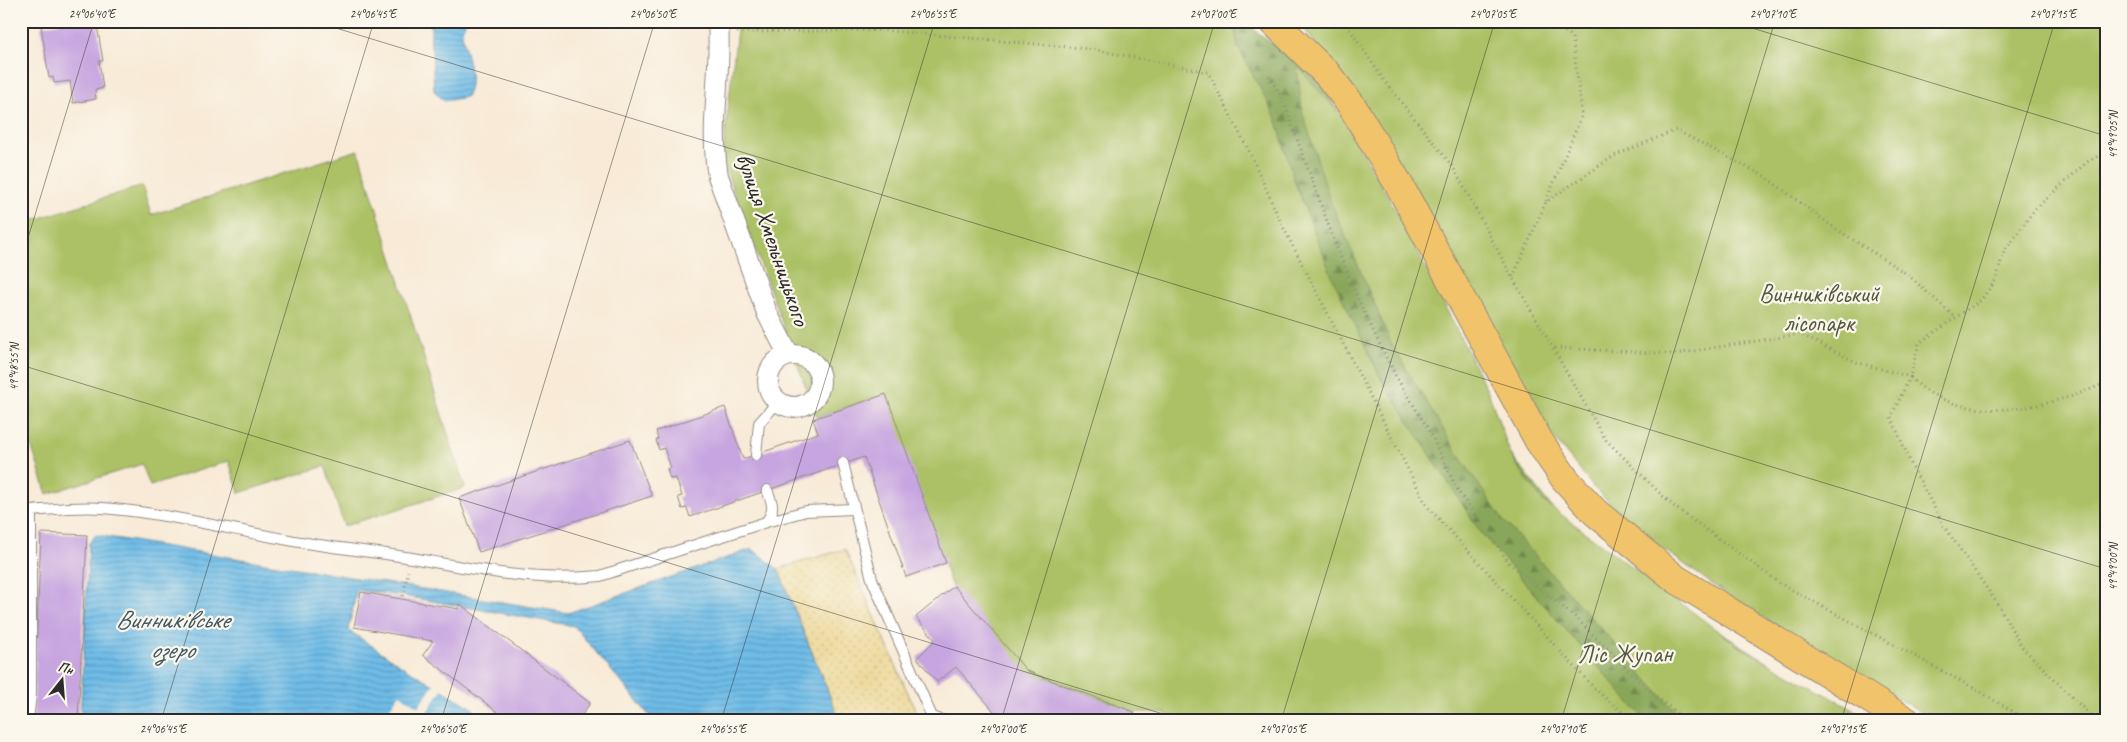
<svg xmlns="http://www.w3.org/2000/svg" width="2127" height="742" font-family="Caveat,sans-serif">
  <style>
    .forest { fill: url(#forest-firs); stroke: #5a6942 }
    .sand { fill: url(#sand-dots); stroke: #8c8264 }
    .park { fill: #acc165; stroke: #6c7648 }
    .water { fill: url(#water-rules); stroke: #4c748a }
    .pier { fill: #f8ead7 }
    .building { fill: #c7a5e0 }
    .lines { fill: none; stroke-linecap: round; stroke-linejoin: round }
    .service-casing { stroke: #928a81; stroke-width: 12 }
    .minor-casing { stroke: #928a81; stroke-width: 22 }
    .primary-casing { stroke: #928a81; stroke-width: 30 }
    .path { stroke: #928a81; stroke-width: 3; stroke-dasharray: 1 4; stroke-linecap: butt }
    .service { stroke: #fff; stroke-width: 10 }
    .minor { stroke: #fff; stroke-width: 20 }
    .primary { stroke: #f1c36a; stroke-width: 28 }
    .ticks { fill: none; stroke: #2b2b2b; stroke-width: 1; stroke-opacity: 0.45 }
    .labels { text-anchor: middle; stroke-width: 4.5; stroke-linejoin: round; paint-order: stroke }
    .street-label { font-size: 25px; fill: #2b2b2b; stroke: #fbf7ec }
    .park-label { font-size: 25px; fill: #52583c; stroke: #fbf7ec }
    .water-label { font-size: 26px; font-style: italic; fill: #3f5664; stroke: #fbf7ec }
    .neatline { fill: none; stroke: #2b2b2b; stroke-width: 2 }
    .ticks-label { font-size: 12px; text-anchor: middle; fill: #2b2b2b }
  </style>
  <defs>
    <pattern id="forest-firs" width="22" height="20" patternUnits="userSpaceOnUse" patternTransform="scale(1.25)"><rect width="22" height="20" fill="#89a75a"/><path d="M5 1l3.5 6h-7zM16 11l3.5 6h-7z" fill="#70884b"/></pattern>
    <pattern id="sand-dots" width="8" height="8" patternUnits="userSpaceOnUse" patternTransform="scale(1.25)"><rect width="8" height="8" fill="#eeda9e"/><path d="M2 2h.1M6 6h.1" fill="none" stroke="#cb8" stroke-width="1.8" stroke-linecap="round"/></pattern>
    <pattern id="water-rules" width="6" height="5" patternUnits="userSpaceOnUse" patternTransform="scale(1.25)"><rect width="6" height="5" fill="#6ebce8"/><path d="M0 2.5h6" fill="none" stroke="#5b99bc"/></pattern>
  </defs>
  <rect width="100%" height="100%" fill="#fbf7ec"/>
  <filter id="ink" filterUnits="userSpaceOnUse"><feTurbulence type="fractalNoise" baseFrequency=".02" numOctaves="2"/><feDisplacementMap in="SourceGraphic" scale="10" xChannelSelector="R" yChannelSelector="G"/><feConvolveMatrix kernelMatrix="1 2 1 2 8 2 1 2 1" color-interpolation-filters="sRGB"/></filter>
  <filter id="wash" filterUnits="userSpaceOnUse"><feTurbulence type="fractalNoise" baseFrequency=".0096" numOctaves="4" result="noise"/><feDisplacementMap in="SourceGraphic" scale="20" xChannelSelector="R" yChannelSelector="G"/><feGaussianBlur stdDeviation="1.12" result="paint"/><feColorMatrix in="noise" values="0 0 0 0 0 0 0 0 0 0 0 0 0 0 0 0 0 1.4 0 .05"/><feComposite in="paint" operator="in"/></filter>
  <g filter="url(#wash)">
    <rect width="100%" height="100%" fill="#f8ead7"/>
    <path class="forest" d="M846,21H1244L1325,86L1509,452L1558,515L1650,590L1865,721H1597Z"/>
    <path class="sand" d="M845,549L917,714L918,721H840L778,569Z"/>
    <g class="park">
      <path d="M738,21H1233L1238,47L1276,118L1294,180L1333,279L1381,379L1481,533L1646,721H1168L1166,713L1134,712L1117,707L1118,705L1027,671L1010,656L952,587L883,395L817,417L722,160Z"/>
      <path d="M1298,21H2106V721H1936L1736,601L1649,539L1594,488L1553,437L1356,97Z"/>
      <path d="M1297,66L1342,116L1405,227L1489,394L1510,453L1520,470L1543,501L1737,645L1874,721H1688L1669,704L1502,519L1458,454L1392,345L1330,200L1302,110Z"/>
      <path d="M358,150L465,488L344,526L325,466L239,493L229,461L150,486L142,464L47,494L21,414V224L142,186L151,215Z"/>
    </g>
    <g class="water">
      <path d="M429,21H466C465,25 462,27 462,32C464,52 477,77 466,97L444,101L434,91L432,50C428,40 434,31 429,21Z"/>
      <path d="M96,535L568,613L752,549L778,569L840,721H654L574,626L403,596L357,590L348,630L405,668L471,707L486,721H80L89,543Z"/>
      <path d="M21,593C43,620 26,688 22,721Z"/>
    </g>
    <path class="pier" d="M435,683L443,688L426,713L437,721H380L400,694L418,707Z"/>
    <g id="blocks">
      <g class="building">
        <path d="M60,21H93L94,26L97,25L103,61H99L103,88L95,90L96,99L73,103L70,81L54,83L53,77L49,78L41,26L60,23Z"/>
        <path d="M886,394L946,563L906,577L864,457L690,517L687,508L682,509L678,497L682,496L676,478L670,479L667,469L671,468L664,448L659,450L656,440L658,439L656,431L725,407L743,459L818,433L813,419Z"/>
        <path d="M630,440L652,496L479,552L459,498Z"/>
        <path d="M41,533L87,535L78,721H33Z"/>
        <path d="M954,586L1027,671L1134,712L1137,721H1012L998,716L956,667L937,682L917,658L935,640L916,617Z"/>
        <path d="M361,592L459,609L460,604L590,703L578,721H509L423,655L433,641L354,627Z"/>
      </g>
    </g>
  </g>
  <g filter="url(#ink)">
    <use href="#blocks" fill-opacity="0" stroke="#928a81" stroke-width="1"/>
    <g class="lines">
      <g class="service-casing">
        <g id="service">
          <path d="M756,455L759,423L778,402"/>
          <path d="M843,463L872,579L932,717L944,721"/>
          <path d="M766,522L806,511L854,509"/>
          <path d="M28,721L31,694V511C55,509 79,506 103,508C165,513 228,529 289,540C330,548 371,551 412,558C474,569 537,583 600,576L766,522C775,510 773,504 767,490"/>
        </g>
      </g>
      <g class="minor-casing">
        <g id="minor">
          <path d="M718,21C722,73 709,125 718,176L767,313L788,354"/>
          <circle cx="794" cy="381" r="26"/>
        </g>
      </g>
      <g class="primary-casing">
        <path id="primary" d="M1273,21L1327,74L1352,106L1398,183L1539,441L1565,479L1595,512L1676,579L1906,721"/>
      </g>
      <g class="path">
        <path d="M874,21L881,30L1091,49L1208,72L1251,155L1282,225L1427,506L1594,688L1632,721"/>
        <path d="M1344,21L1383,79L1453,167L1512,277L1605,439L1672,505L1781,584L1981,692L2028,721"/>
        <path d="M737,32L881,30"/>
        <path d="M1269,76L1282,98L1335,243L1361,306L1396,377L1429,430L1459,493L1510,564L1575,617L1649,690L1686,721"/>
        <path d="M2106,152L2087,162L2034,210L2003,254L1996,280L1981,300L1919,343L1910,377C1963,429 2045,409 2106,383"/>
        <path d="M1546,201L1582,115L1572,36L1547,21"/>
        <path d="M1513,277L1546,202L1614,156L1676,130L1764,176L1836,229L1907,274L1956,318"/>
        <path d="M1555,348L1675,354L1800,334L1856,362L1910,377L1891,417L1912,466L1944,526L1999,606L2021,646L2096,721"/>
        <path d="M403,596L408,571"/>
      </g>
      <use href="#service" class="service"/>
      <use href="#minor" class="minor"/>
      <use href="#primary" class="primary"/>
    </g>
  </g>
  <path class="ticks" d="M313,21L2106,569M1729,21L2106,136M21,261L94,21M21,365L1186,721M161,721L374,21M441,721L655,21M721,721L935,21M1001,721L1215,21M1281,721L1495,21M1561,721L1775,21M1841,721L2055,21"/>
  <g class="labels">
    <g class="street-label">
      <text transform="translate(774 239) rotate(71)" y="9">вулиця Хмельницького</text>
    </g>
    <g class="park-label">
      <text x="1819" y="302">Винниківський<tspan x="1819" dy="29">лісопарк</tspan></text>
      <text x="1625" y="662">Ліс Жупан</text>
    </g>
    <g class="water-label">
      <text x="172" y="628">Винниківське<tspan x="172" dy="30">озеро</tspan></text>
    </g>
  </g>
  <rect width="2127" height="742" fill="none" stroke="#fbf7ec" stroke-width="55"/>
  <g transform="translate(62 680) rotate(17)" stroke="#fbf7ec" stroke-width="4" paint-order="stroke">
  <path d="M0-4L9 19L0 12L-9 19Z" fill="#2b2b2b"/>
  <text y="-8" font-size="14" font-weight="bold" text-anchor="middle" fill="#2b2b2b">Пн</text>
  </g>
  <rect x="28" y="28" width="2072" height="686" class="neatline"/>
  <g class="ticks-label">
    <text x="92" y="18">24°06'40"E</text>
    <text x="373" y="18">24°06'45"E</text>
    <text x="653" y="18">24°06'50"E</text>
    <text x="933" y="18">24°06'55"E</text>
    <text x="1213" y="18">24°07'00"E</text>
    <text x="1493" y="18">24°07'05"E</text>
    <text x="1773" y="18">24°07'10"E</text>
    <text x="2053" y="18">24°07'15"E</text>
    <text transform="translate(2113 135) rotate(-90)" y="4">49°49'05"N</text>
    <text transform="translate(14 367) rotate(-90)" y="4">49°48'55"N</text>
    <text transform="translate(2113 567) rotate(-90)" y="4">49°49'00"N</text>
    <text x="163" y="733">24°06'45"E</text>
    <text x="443" y="733">24°06'50"E</text>
    <text x="723" y="733">24°06'55"E</text>
    <text x="1003" y="733">24°07'00"E</text>
    <text x="1283" y="733">24°07'05"E</text>
    <text x="1563" y="733">24°07'10"E</text>
    <text x="1843" y="733">24°07'15"E</text>
  </g>
</svg>
